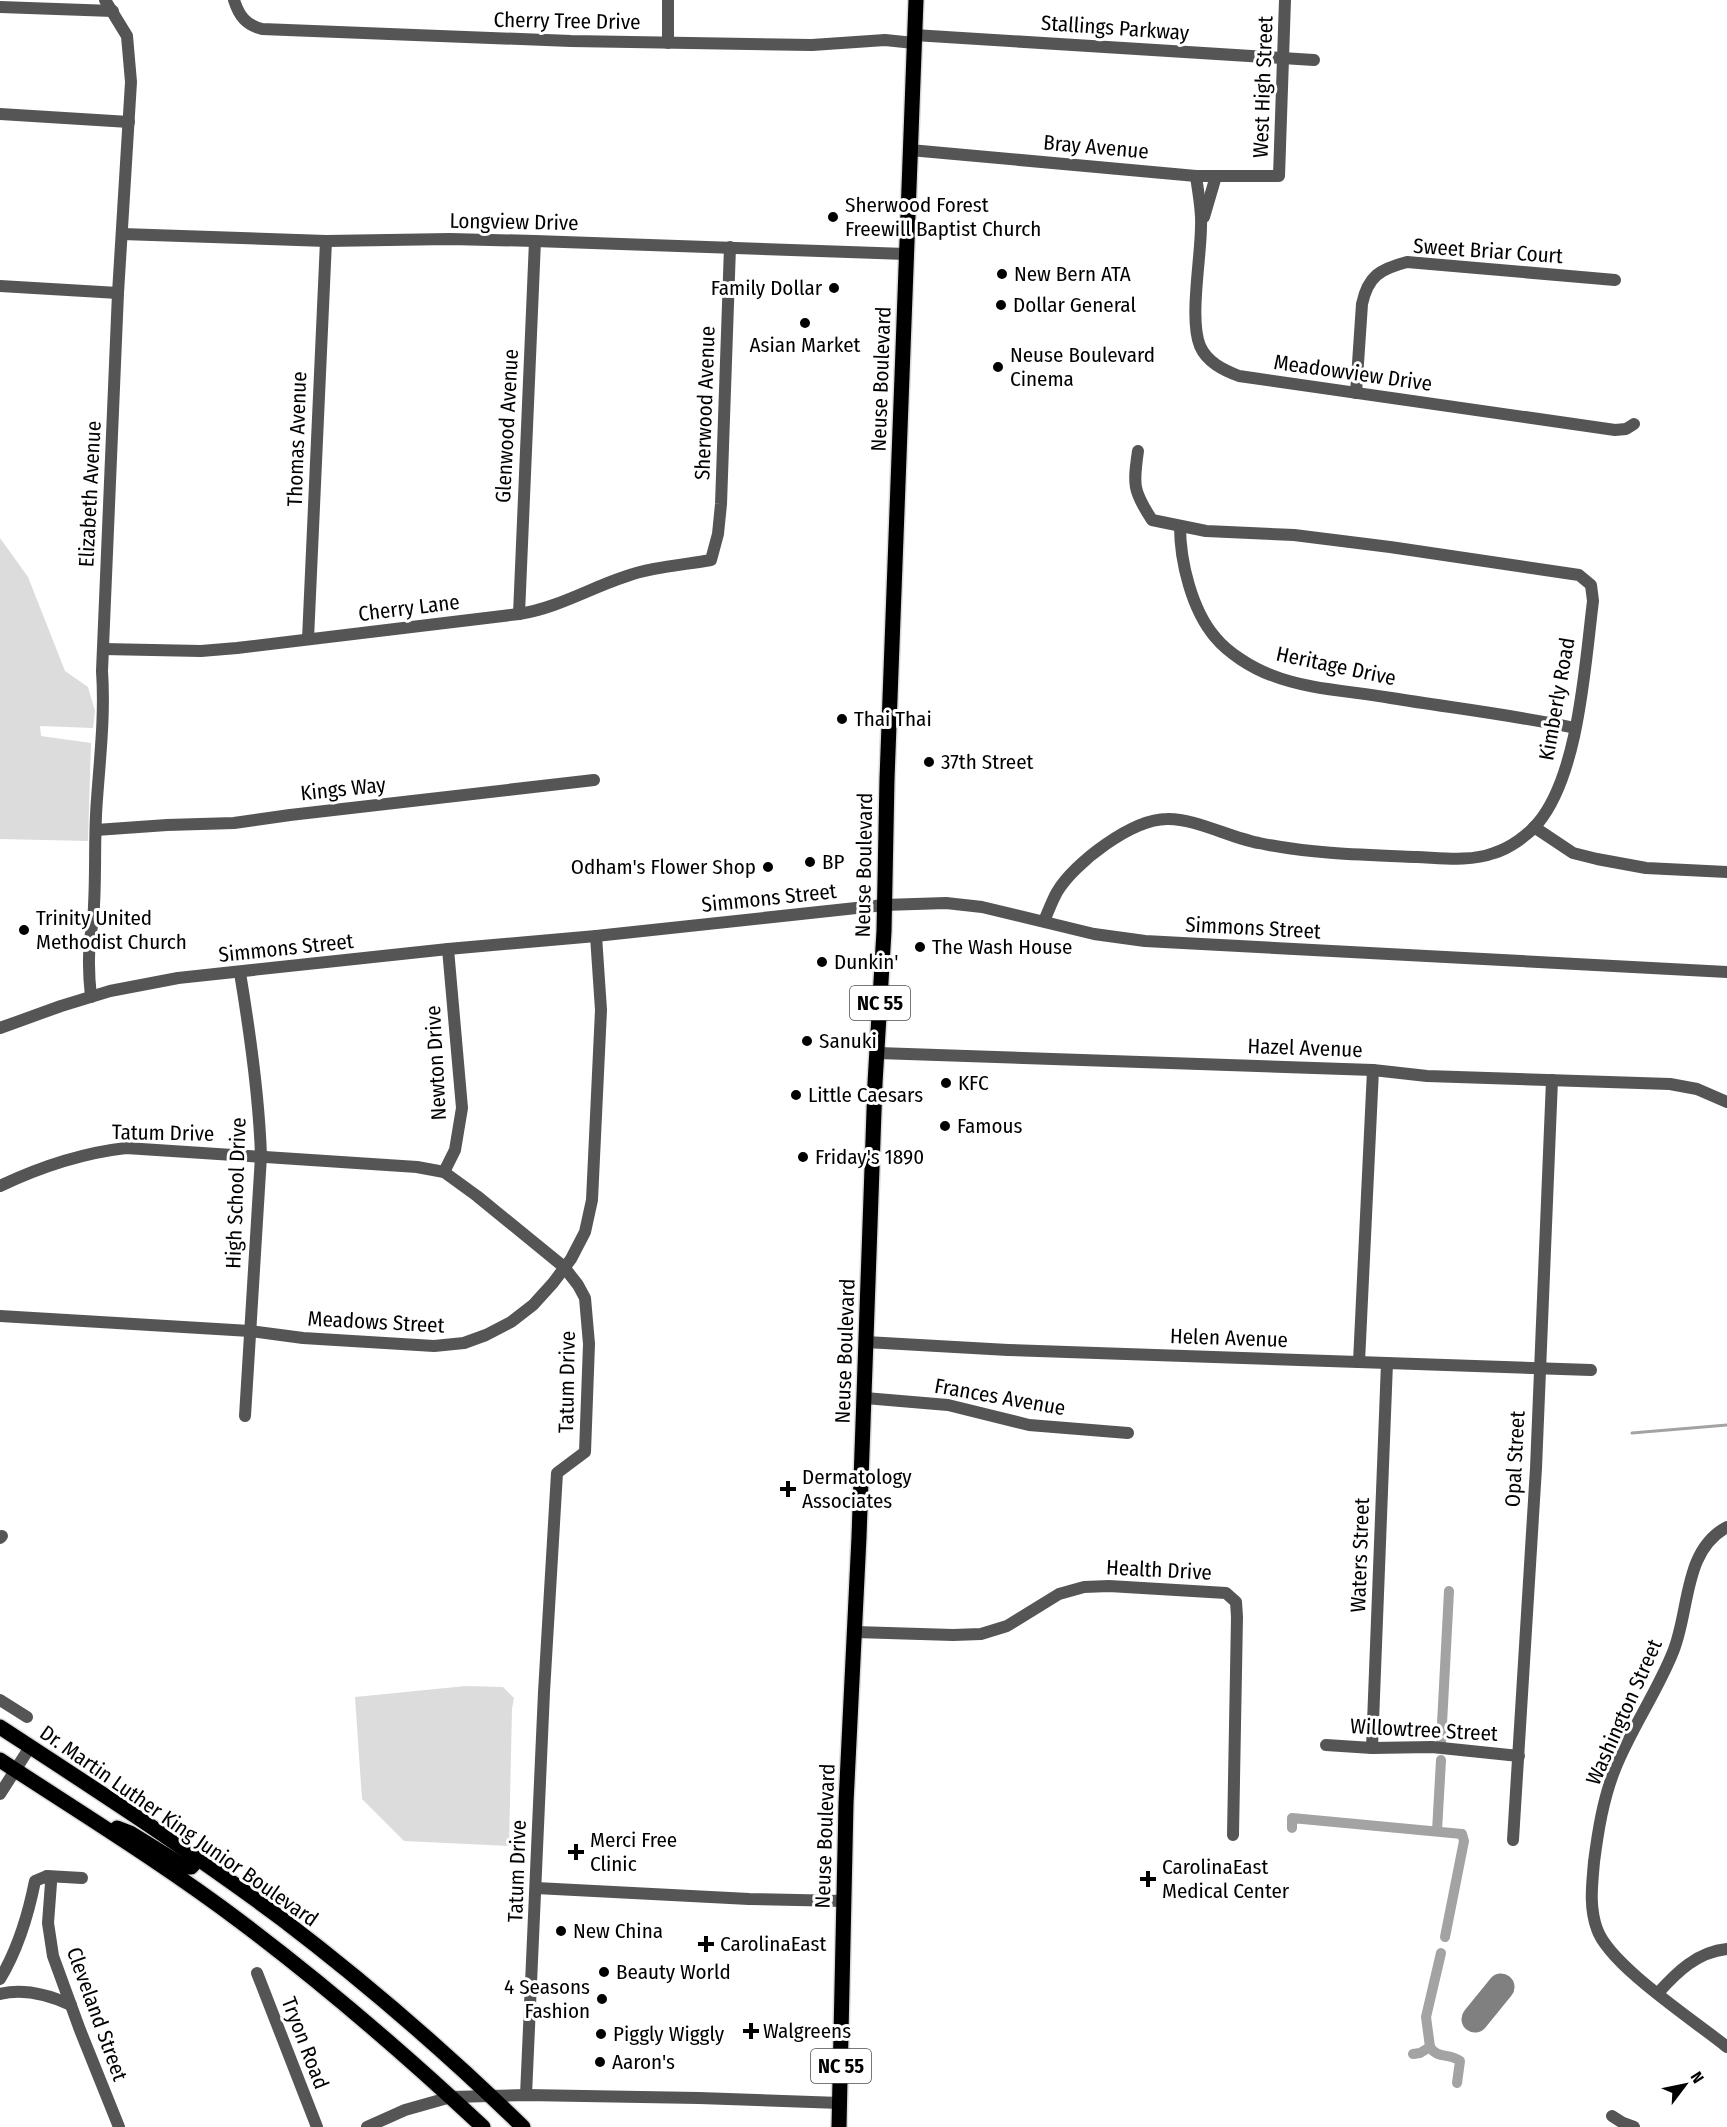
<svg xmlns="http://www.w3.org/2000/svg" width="1727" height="2127" font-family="'Fira Sans Condensed',sans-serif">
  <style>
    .green { fill: #dcdcdc }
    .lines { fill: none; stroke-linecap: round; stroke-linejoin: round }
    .stream { stroke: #a3a3a3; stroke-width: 3 }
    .canal { stroke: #a3a3a3; stroke-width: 10 }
    .taxiway { stroke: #808080; stroke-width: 27 }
    .primary-casing { stroke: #dbdbdb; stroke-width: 18 }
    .minor { stroke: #555; stroke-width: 12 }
    .tertiary { stroke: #555; stroke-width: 12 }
    .primary { stroke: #000; stroke-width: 15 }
    .poi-dot { fill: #000; stroke: #fff; stroke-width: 2 }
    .labels { text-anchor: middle; stroke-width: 6; stroke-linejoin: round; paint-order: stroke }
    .shield { fill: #fff; stroke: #4c4c4c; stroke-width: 1.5 }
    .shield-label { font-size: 20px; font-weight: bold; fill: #000 }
    .street-label { font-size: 21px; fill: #000; stroke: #fff }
    .poi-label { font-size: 21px; fill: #000; stroke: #fff; text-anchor: start }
  </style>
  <rect width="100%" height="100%" fill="#fff"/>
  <g class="green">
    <path d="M0,538L28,577L65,671L88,687L95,711L93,728L40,726L41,736L91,743L88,841L0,839Z"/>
    <path d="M466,1686L503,1687L514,1698L512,1709L509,1846L404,1841L362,1799L355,1697Z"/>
  </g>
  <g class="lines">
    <path class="stream" d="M1632,1433L1727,1425"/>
    <g class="canal">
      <path d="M1441,1743L1449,1591"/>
      <path d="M1292,1828V1818L1462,1834L1464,1841L1445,1937"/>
      <path d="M1437,1831L1441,1760"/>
      <path d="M1430,2047C1437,2059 1450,2053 1460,2061L1457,2083"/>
      <path d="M1413,2054L1420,2053L1430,2047L1426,2017L1441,1953"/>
    </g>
    <path class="taxiway" d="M1475,2019L1501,1987"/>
    <g class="primary-casing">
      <g id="primary">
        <path d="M0,1727C95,1789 191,1851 282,1919C366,1983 447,2053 523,2127"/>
        <path d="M0,1760C81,1813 164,1864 241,1922C326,1986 406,2055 483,2127"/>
        <path d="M117,1828L130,1833L185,1867H191L198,1859"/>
        <path d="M839,2127L846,1803L859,1537L875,1083L884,931L887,779L916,0"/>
      </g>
    </g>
    <g class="minor">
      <path d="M234,0C239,16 246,25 262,29L571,41L812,45L885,40L914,43"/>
      <path d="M668,0V43"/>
      <path d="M0,7L113,11"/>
      <path d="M914,35L1314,60"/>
      <path d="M0,114L129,122"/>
      <path d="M910,150L1196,176H1279L1285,0"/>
      <path d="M1196,176C1198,192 1202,210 1201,226C1201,258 1189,319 1200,346C1207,362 1223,370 1239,376L1615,430L1626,429L1634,424"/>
      <path d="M1204,217L1216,176"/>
      <path d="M122,234L326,241L450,239L535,241L906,254"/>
      <path d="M0,286L118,293"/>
      <path d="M1356,393L1362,304C1368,276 1380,269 1407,262L1615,280"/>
      <path d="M1180,526C1180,562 1192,610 1215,637C1228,653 1252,668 1271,675C1309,690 1352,691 1391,698C1453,708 1514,715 1575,728"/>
      <path d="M519,614L535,241"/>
      <path d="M308,639L326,241"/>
      <path d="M103,649L201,651L237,648L519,614C557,608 588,589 624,577C651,567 683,565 711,560L718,534L721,504L730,247"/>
      <path d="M1534,827L1573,853L1597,859L1646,868L1727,872"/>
      <path d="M96,830L167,825L234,823L290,815L594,780"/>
      <path d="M1044,921C1048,912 1052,901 1057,892C1074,863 1132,819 1167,819C1194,818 1231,838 1259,843C1311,854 1364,855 1417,857C1442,858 1470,862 1494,853C1510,848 1527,836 1538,823C1579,774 1585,664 1593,601L1591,585L1579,575L1390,547L1294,535L1206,531L1152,520C1133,491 1133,485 1138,451"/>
      <path d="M240,973C250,1033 259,1094 261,1156L245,1416"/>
      <path d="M91,997C89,979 88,960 90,941C91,929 94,918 94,905C96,870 94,835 97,799C100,757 105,714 102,671L118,293L131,82L127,36L105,0"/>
      <path d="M878,1053L1373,1070L1427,1076L1670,1084L1697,1089L1727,1102"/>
      <path d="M444,1172L455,1150L462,1108L448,949"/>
      <path d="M0,1186C40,1167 82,1153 126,1148L417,1167L444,1172L477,1196L564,1267L578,1285L585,1298L589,1344L585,1452L557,1473L544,1692L526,2095"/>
      <path d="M0,1316L250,1331L303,1338L434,1346L464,1343L486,1335L511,1322L533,1305L553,1283L571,1259L585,1232L592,1200L601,1010L596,936"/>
      <path d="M866,1342L1008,1350L1591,1370"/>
      <path d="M1359,1362L1373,1070"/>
      <path d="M865,1398L948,1405L1029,1425L1128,1433"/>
      <path d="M1727,1527C1683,1550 1690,1611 1673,1652C1657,1692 1631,1729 1615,1769C1603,1799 1598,1831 1594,1862C1592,1885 1589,1907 1597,1929C1609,1965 1695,2021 1727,2047"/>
      <path d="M0,1538L2,1536"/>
      <path d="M855,1632L953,1635L981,1634L1007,1626L1059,1594L1084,1587L1109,1586L1226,1593L1236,1602L1237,1617L1233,1835"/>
      <path d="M0,1700L27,1717"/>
      <path d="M1326,1745L1372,1748L1432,1747L1519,1756"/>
      <path d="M1372,1748L1387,1363"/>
      <path d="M0,1794L30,1747"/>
      <path d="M1513,1840L1536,1468L1552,1080"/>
      <path d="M47,1876L51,1883L48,1923L53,1956L80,2030L119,2127"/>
      <path d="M536,1888L749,1899L844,1901"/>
      <path d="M257,1973L317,2127"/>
      <path d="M0,1979C18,1949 28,1916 35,1881L47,1876L82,1878"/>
      <path d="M1658,1993C1677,1972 1697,1952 1727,1949"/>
      <path d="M0,1994C24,1988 49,1995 71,2005"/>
      <path d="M1612,2116L1623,2123L1634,2127"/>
      <path d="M367,2127L405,2110L451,2097L526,2095L699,2098L840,2103"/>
    </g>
    <path class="tertiary" d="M0,1028L61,1006L110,991L178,978L448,949L596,936L884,905L946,903L982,907L1094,934L1145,941L1727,972"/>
    <use href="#primary" class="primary"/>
  </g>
  <g class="poi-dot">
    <circle cx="833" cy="217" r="6"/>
    <circle cx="1002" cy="274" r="6"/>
    <circle cx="834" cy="288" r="6"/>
    <circle cx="1001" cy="305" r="6"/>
    <circle cx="805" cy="323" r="6"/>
    <circle cx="998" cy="367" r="6"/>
    <circle cx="842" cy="719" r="6"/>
    <circle cx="929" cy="762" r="6"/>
    <circle cx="810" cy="862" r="6"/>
    <circle cx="768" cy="867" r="6"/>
    <circle cx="24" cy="930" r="6"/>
    <circle cx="920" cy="947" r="6"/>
    <circle cx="822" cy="962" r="6"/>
    <circle cx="807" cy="1041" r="6"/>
    <circle cx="946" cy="1083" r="6"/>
    <circle cx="796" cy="1095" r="6"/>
    <circle cx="945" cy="1126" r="6"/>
    <circle cx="803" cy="1157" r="6"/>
    <path d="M785 1480h6v6h6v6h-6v6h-6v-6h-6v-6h6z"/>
    <path d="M573 1843h6v6h6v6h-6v6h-6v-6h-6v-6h6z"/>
    <path d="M1145 1870h6v6h6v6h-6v6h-6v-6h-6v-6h6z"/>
    <circle cx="561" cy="1931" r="6"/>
    <path d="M703 1935h6v6h6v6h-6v6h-6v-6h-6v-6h6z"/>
    <circle cx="604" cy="1972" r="6"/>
    <circle cx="602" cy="1999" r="6"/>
    <path d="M748 2022h6v6h6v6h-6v6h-6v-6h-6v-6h6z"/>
    <circle cx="601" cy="2034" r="6"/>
    <circle cx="600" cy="2062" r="6"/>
  </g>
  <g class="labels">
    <g class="shield">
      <rect x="850" y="986" width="60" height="34" rx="4.5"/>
      <rect x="811" y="2049" width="60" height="34" rx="4.5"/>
    </g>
    <g class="shield-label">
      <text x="880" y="1010">NC 55</text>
      <text x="841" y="2073">NC 55</text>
    </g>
    <g class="street-label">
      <text transform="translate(567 21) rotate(1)" y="7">Cherry Tree Drive</text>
      <text transform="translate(1115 28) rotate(4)" y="7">Stallings Parkway</text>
      <text transform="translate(1263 87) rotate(-88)" y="7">West High Street</text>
      <text transform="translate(1096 147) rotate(5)" y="7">Bray Avenue</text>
      <text transform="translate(514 222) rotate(1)" y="7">Longview Drive</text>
      <text transform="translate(1488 251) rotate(4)" y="7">Sweet Briar Court</text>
      <text transform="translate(1353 373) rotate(8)" y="7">Meadowview Drive</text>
      <text transform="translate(881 379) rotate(-88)" y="7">Neuse Boulevard</text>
      <text transform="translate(705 403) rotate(-88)" y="7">Sherwood Avenue</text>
      <text transform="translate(507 426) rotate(-87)" y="7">Glenwood Avenue</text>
      <text transform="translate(297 439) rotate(-88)" y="7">Thomas Avenue</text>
      <text transform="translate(90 494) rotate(-87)" y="7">Elizabeth Avenue</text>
      <text transform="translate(409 608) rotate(-7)" y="7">Cherry Lane</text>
      <text transform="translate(1336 666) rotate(12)" y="7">Heritage Drive</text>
      <text transform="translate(1557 699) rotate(-80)" y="7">Kimberly Road</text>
      <text transform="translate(343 789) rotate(-6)" y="7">Kings Way</text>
      <text transform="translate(864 865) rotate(-89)" y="7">Neuse Boulevard</text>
      <text transform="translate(769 898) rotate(-6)" y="7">Simmons Street</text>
      <text transform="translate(1253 928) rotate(3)" y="7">Simmons Street</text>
      <text transform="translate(286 948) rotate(-6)" y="7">Simmons Street</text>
      <text transform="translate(1305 1048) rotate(2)" y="7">Hazel Avenue</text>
      <text transform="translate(436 1063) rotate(-93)" y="7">Newton Drive</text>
      <text transform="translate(163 1133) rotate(1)" y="7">Tatum Drive</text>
      <text transform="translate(236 1193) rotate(-88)" y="7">High School Drive</text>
      <text transform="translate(376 1322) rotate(3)" y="7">Meadows Street</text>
      <text transform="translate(1229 1338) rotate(2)" y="7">Helen Avenue</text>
      <text transform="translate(845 1351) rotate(-88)" y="7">Neuse Boulevard</text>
      <text transform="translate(567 1382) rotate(-89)" y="7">Tatum Drive</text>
      <text transform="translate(1000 1397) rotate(10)" y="7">Frances Avenue</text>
      <text transform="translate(1515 1459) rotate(-87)" y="7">Opal Street</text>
      <text transform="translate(1360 1555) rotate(-88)" y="7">Waters Street</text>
      <text transform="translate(1159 1570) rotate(3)" y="7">Health Drive</text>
      <text transform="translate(1624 1712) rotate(-66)" y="7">Washington Street</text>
      <text transform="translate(1424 1730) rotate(3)" y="7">Willowtree Street</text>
      <text transform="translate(179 1826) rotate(35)" y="7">Dr. Martin Luther King Junior Boulevard</text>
      <text transform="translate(825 1836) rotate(-88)" y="7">Neuse Boulevard</text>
      <text transform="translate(517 1871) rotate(-88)" y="7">Tatum Drive</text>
      <text transform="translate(97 2014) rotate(70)" y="7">Cleveland Street</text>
      <text transform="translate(305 2043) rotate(69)" y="7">Tryon Road</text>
    </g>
    <g class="poi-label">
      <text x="845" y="212">Sherwood Forest<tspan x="845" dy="24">Freewill Baptist Church</tspan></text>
      <text x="1014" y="281">New Bern ATA</text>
      <text x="822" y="295" text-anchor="end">Family Dollar</text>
      <text x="1013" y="312">Dollar General</text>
      <text x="805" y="352" text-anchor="middle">Asian Market</text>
      <text x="1010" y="362">Neuse Boulevard<tspan x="1010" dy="24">Cinema</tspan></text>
      <text x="854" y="726">Thai Thai</text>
      <text x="941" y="769">37th Street</text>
      <text x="822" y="869">BP</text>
      <text x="756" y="874" text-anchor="end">Odham's Flower Shop</text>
      <text x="36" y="925">Trinity United<tspan x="36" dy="24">Methodist Church</tspan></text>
      <text x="932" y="954">The Wash House</text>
      <text x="834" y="969">Dunkin'</text>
      <text x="819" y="1048">Sanuki</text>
      <text x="958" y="1090">KFC</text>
      <text x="808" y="1102">Little Caesars</text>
      <text x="957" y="1133">Famous</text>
      <text x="815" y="1164">Friday's 1890</text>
      <text x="802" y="1484">Dermatology<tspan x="802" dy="24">Associates</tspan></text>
      <text x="590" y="1847">Merci Free<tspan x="590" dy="24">Clinic</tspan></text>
      <text x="1162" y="1874">CarolinaEast<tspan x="1162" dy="24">Medical Center</tspan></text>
      <text x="573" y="1938">New China</text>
      <text x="720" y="1951">CarolinaEast</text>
      <text x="616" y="1979">Beauty World</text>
      <text x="590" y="1994" text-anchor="end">4 Seasons<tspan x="590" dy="24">Fashion</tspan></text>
      <text x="763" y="2038">Walgreens</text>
      <text x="613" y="2041">Piggly Wiggly</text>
      <text x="612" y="2069">Aaron's</text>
    </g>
  </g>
  <g transform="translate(1685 2085) rotate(58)" stroke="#ffffff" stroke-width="4.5" paint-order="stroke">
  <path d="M0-4.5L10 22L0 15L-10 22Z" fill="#000000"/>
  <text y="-9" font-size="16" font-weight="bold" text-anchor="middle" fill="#000000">N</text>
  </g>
</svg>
